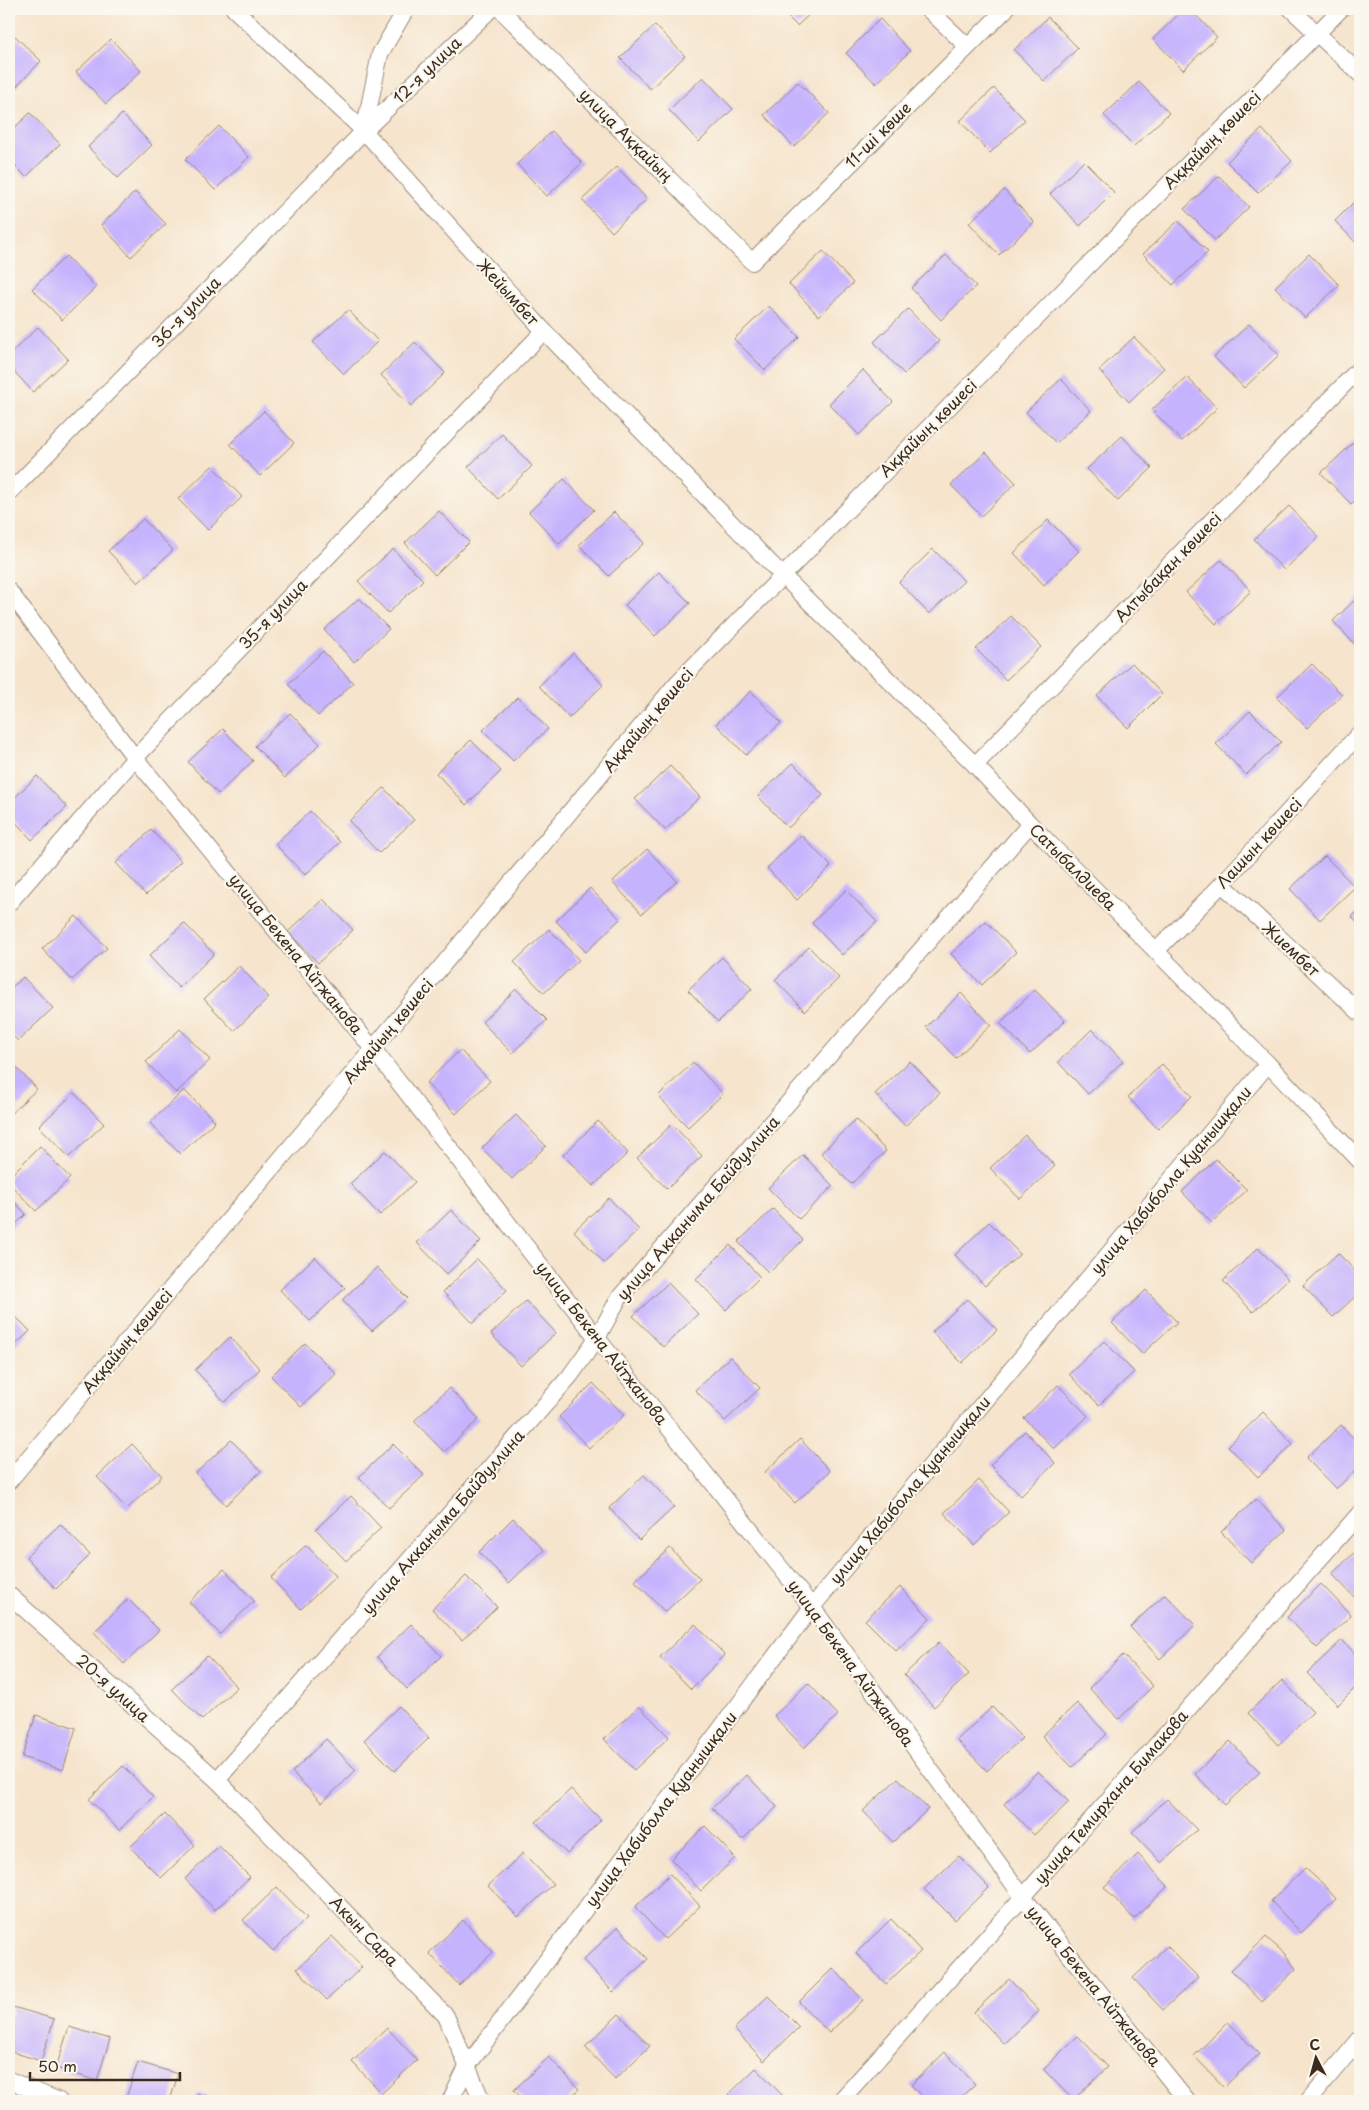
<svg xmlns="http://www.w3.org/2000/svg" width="1369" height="2110" font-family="'Playpen Sans',sans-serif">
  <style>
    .building { fill: #c6b3fe }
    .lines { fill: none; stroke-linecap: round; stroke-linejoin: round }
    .minor-casing { stroke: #988775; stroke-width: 18 }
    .minor { stroke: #fff; stroke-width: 16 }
    .labels { text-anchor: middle; stroke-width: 4.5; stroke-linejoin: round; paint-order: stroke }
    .street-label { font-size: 16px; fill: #3b2a1e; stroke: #fbf7ec }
  </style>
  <rect width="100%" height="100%" fill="#fbf7ec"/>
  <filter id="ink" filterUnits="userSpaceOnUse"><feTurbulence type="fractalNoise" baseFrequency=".02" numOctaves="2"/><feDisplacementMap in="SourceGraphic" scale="10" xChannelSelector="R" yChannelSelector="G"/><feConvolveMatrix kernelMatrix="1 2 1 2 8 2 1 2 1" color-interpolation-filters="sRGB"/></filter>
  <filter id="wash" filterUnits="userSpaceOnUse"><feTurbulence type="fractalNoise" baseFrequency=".0096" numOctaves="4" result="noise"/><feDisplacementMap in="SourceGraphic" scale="20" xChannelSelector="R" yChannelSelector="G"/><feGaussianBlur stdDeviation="1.12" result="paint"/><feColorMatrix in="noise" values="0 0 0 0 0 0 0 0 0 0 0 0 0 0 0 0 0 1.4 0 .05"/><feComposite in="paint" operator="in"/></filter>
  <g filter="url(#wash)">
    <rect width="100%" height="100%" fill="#f6e4cc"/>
    <g id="blocks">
      <g class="building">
        <path d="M780,9H815L797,26Z"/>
        <path d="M1184,9H1190L1217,37L1183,70L1153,39Z"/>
        <path d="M1048,17L1078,48L1044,81L1014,50Z"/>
        <path d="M880,19L910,51L876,84L846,53Z"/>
        <path d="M655,25L685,56L650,89L620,58Z"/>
        <path d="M14,35L41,61L11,92L9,90V40Z"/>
        <path d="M111,39L141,71L106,104L76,72Z"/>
        <path d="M703,77L733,109L699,142L669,110Z"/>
        <path d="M798,82L829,113L794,147L764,115Z"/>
        <path d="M1139,82L1169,113L1134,146L1104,115Z"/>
        <path d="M994,88L1025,120L990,153L960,121Z"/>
        <path d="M30,113L60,144L26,177L9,160V133Z"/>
        <path d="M122,114L152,145L118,178L88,147Z"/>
        <path d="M219,126L249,157L215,190L185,159Z"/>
        <path d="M1262,129L1292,161L1258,193L1227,162Z"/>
        <path d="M552,131L582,163L547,196L517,164Z"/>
        <path d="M1084,161L1114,192L1080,226L1050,194Z"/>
        <path d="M617,167L647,199L612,232L582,200Z"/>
        <path d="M1219,176L1249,207L1215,240L1184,209Z"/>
        <path d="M1004,190L1034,222L999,255L969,223Z"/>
        <path d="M135,192L166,224L131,257L101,225Z"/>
        <path d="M1360,196V247L1335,221Z"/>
        <path d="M1178,221L1208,252L1173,285L1143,254Z"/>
        <path d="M823,251L853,283L819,316L789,284Z"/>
        <path d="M1309,254L1339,285L1305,318L1275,287Z"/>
        <path d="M946,255L976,286L941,320L911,288Z"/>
        <path d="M66,256L96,287L62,320L32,289Z"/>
        <path d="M769,306L799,337L765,370L734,339Z"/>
        <path d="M908,309L939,341L904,374L874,342Z"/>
        <path d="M348,310L378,341L344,374L313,342Z"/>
        <path d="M1249,324L1279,355L1244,388L1214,357Z"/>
        <path d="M38,327L68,359L33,392L9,366V355Z"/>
        <path d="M1134,337L1164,368L1129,402L1099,370Z"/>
        <path d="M415,342L445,373L411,406L381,375Z"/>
        <path d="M863,370L893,402L859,435L829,404Z"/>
        <path d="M1187,377L1217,408L1182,441L1152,410Z"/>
        <path d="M1061,379L1091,411L1056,443L1026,412Z"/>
        <path d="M264,411L294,443L260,476L230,444Z"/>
        <path d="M502,434L532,466L498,499L468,467Z"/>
        <path d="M1122,436L1152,468L1118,501L1087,469Z"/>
        <path d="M1356,440L1360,445V496L1351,504L1321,473Z"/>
        <path d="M986,452L1016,483L981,516L951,485Z"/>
        <path d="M212,466L242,497L208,530L178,499Z"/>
        <path d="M564,479L594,510L559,544L529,512Z"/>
        <path d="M1289,506L1319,537L1284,570L1254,539Z"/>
        <path d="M439,511L469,542L435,575L405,543Z"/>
        <path d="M614,512L644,543L609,576L579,545Z"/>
        <path d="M143,519L173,550L138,583L108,551Z"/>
        <path d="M1048,520L1079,551L1044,585L1014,553Z"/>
        <path d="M393,549L423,580L388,613L358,581Z"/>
        <path d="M933,549L964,581L929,614L899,582Z"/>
        <path d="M1221,560L1251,591L1216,624L1186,592Z"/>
        <path d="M659,572L690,603L655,636L625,605Z"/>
        <path d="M1360,595V650L1333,621Z"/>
        <path d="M359,598L389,629L354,662L324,630Z"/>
        <path d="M1011,616L1041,647L1006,680L976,649Z"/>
        <path d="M323,651L353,683L318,716L288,684Z"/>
        <path d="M573,653L603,685L569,718L539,686Z"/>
        <path d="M1132,663L1162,694L1128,728L1097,696Z"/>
        <path d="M1312,664L1342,695L1307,728L1277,697Z"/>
        <path d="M751,691L781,723L746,755L716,724Z"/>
        <path d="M518,697L548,729L513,761L483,730Z"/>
        <path d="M1250,711L1281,742L1246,775L1216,744Z"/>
        <path d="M290,713L320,744L285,778L255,746Z"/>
        <path d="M223,729L253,761L218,794L188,762Z"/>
        <path d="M471,740L501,771L466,805L436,773Z"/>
        <path d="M793,763L823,795L788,828L758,796Z"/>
        <path d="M670,766L700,797L665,830L635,799Z"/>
        <path d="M37,776L67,807L32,840L9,815V803Z"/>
        <path d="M384,788L414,820L379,853L349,821Z"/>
        <path d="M310,811L340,842L305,875L275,844Z"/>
        <path d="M151,830L181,861L146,895L116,863Z"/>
        <path d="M801,835L831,866L797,900L767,868Z"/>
        <path d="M647,849L677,881L642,914L612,882Z"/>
        <path d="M1325,856L1355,887L1320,920L1290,889Z"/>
        <path d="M590,888L620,919L586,952L556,921Z"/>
        <path d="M846,890L877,922L842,955L812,923Z"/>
        <path d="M323,899L353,930L318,963L288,932Z"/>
        <path d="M1360,909V926L1352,917Z"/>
        <path d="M76,916L107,948L72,980L42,949Z"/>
        <path d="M986,921L1016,952L982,985L951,954Z"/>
        <path d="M184,923L214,954L179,988L149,956Z"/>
        <path d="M549,929L579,960L544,993L514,962Z"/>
        <path d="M809,947L839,978L805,1011L775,980Z"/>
        <path d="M722,957L752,989L718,1022L688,990Z"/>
        <path d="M239,966L269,998L234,1031L204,999Z"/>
        <path d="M23,977L53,1008L18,1041L9,1032V990Z"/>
        <path d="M516,989L547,1020L512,1053L482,1022Z"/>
        <path d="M1035,990L1065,1021L1030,1054L1000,1023Z"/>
        <path d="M961,993L991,1025L956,1058L926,1027Z"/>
        <path d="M180,1029L210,1060L176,1093L146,1062Z"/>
        <path d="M1092,1029L1123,1061L1088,1094L1058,1062Z"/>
        <path d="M460,1050L490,1081L456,1114L426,1083Z"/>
        <path d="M9,1060L37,1089L9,1115Z"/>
        <path d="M910,1061L940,1093L905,1126L875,1094Z"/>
        <path d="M693,1062L723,1094L688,1127L658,1096Z"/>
        <path d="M1162,1064L1192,1096L1158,1129L1128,1097Z"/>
        <path d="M184,1090L215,1121L180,1154L150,1123Z"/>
        <path d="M74,1093L104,1124L69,1157L39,1126Z"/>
        <path d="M516,1115L546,1146L512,1179L482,1148Z"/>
        <path d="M856,1119L886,1151L851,1184L821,1153Z"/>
        <path d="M598,1121L628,1153L593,1186L563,1155Z"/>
        <path d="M672,1124L702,1156L667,1189L637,1158Z"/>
        <path d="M1025,1135L1055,1166L1020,1199L990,1168Z"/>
        <path d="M40,1146L70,1178L36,1211L9,1183V1177Z"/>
        <path d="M385,1151L415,1182L380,1215L350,1184Z"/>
        <path d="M803,1155L833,1186L799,1219L768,1188Z"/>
        <path d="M1216,1159L1247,1190L1212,1223L1182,1192Z"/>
        <path d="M9,1196L26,1214L9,1231Z"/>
        <path d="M609,1198L639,1230L604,1263L574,1231Z"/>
        <path d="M773,1209L803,1240L769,1273L738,1242Z"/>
        <path d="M451,1210L481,1241L447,1274L417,1243Z"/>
        <path d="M989,1222L1020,1254L985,1286L955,1255Z"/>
        <path d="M730,1245L760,1277L726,1310L696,1279Z"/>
        <path d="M1258,1248L1288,1279L1253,1312L1223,1281Z"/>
        <path d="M1338,1253L1360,1276V1292L1333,1317L1303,1286Z"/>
        <path d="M315,1257L345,1288L310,1321L280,1290Z"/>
        <path d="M477,1259L507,1290L473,1323L443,1292Z"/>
        <path d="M377,1267L407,1298L372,1331L342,1300Z"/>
        <path d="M668,1283L698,1314L663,1347L633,1316Z"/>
        <path d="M1146,1290L1177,1322L1142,1354L1112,1323Z"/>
        <path d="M967,1299L997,1330L962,1363L932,1332Z"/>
        <path d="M526,1301L556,1333L521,1366L491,1334Z"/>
        <path d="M9,1310L30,1331L9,1351Z"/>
        <path d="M230,1337L260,1369L225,1402L195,1370Z"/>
        <path d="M1104,1341L1134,1372L1099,1405L1069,1374Z"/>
        <path d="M305,1343L336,1374L301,1407L271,1376Z"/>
        <path d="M730,1357L760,1388L725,1421L695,1390Z"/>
        <path d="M593,1383L624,1415L589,1448L559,1417Z"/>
        <path d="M1058,1385L1088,1416L1054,1449L1024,1418Z"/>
        <path d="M449,1388L479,1419L444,1452L414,1421Z"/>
        <path d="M1263,1412L1293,1444L1258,1477L1228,1446Z"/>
        <path d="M1341,1425L1360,1445V1466L1336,1489L1306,1458Z"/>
        <path d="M1025,1431L1055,1463L1021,1496L990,1465Z"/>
        <path d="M800,1439L830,1471L795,1503L765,1472Z"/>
        <path d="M231,1440L261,1471L226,1505L196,1473Z"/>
        <path d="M132,1444L162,1476L127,1509L97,1477Z"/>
        <path d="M393,1444L424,1475L389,1508L359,1477Z"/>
        <path d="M644,1475L674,1507L639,1540L609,1508Z"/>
        <path d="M979,1480L1009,1512L974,1545L944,1513Z"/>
        <path d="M351,1496L381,1528L346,1561L316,1529Z"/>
        <path d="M1256,1499L1286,1530L1251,1563L1221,1532Z"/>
        <path d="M513,1518L544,1550L509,1583L479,1552Z"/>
        <path d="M60,1524L90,1555L56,1589L26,1557Z"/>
        <path d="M306,1545L336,1576L301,1609L271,1578Z"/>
        <path d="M1360,1547V1603L1332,1574Z"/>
        <path d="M670,1548L700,1579L665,1612L635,1581Z"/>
        <path d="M224,1569L254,1601L220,1634L189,1602Z"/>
        <path d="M466,1576L497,1607L462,1640L432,1609Z"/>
        <path d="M1321,1584L1351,1615L1317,1648L1287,1617Z"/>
        <path d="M900,1587L930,1618L896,1651L865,1620Z"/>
        <path d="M1165,1594L1195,1625L1160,1659L1130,1627Z"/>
        <path d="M128,1599L159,1630L124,1664L94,1632Z"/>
        <path d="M411,1624L441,1656L407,1689L377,1657Z"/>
        <path d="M695,1624L725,1655L691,1689L660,1657Z"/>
        <path d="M1342,1640L1360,1659V1683L1338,1705L1307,1673Z"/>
        <path d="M939,1642L969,1674L934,1707L904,1675Z"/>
        <path d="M1123,1655L1153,1686L1119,1719L1089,1688Z"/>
        <path d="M207,1656L237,1687L202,1720L172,1689Z"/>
        <path d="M1282,1680L1313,1712L1278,1745L1248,1713Z"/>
        <path d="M808,1683L838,1715L804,1748L774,1716Z"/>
        <path d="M1077,1703L1107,1734L1072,1767L1042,1736Z"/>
        <path d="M399,1706L429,1738L395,1771L364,1740Z"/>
        <path d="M639,1706L669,1737L634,1770L604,1739Z"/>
        <path d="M992,1707L1022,1738L987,1771L957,1740Z"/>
        <path d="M36,1715L76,1728L63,1770L22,1757Z"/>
        <path d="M326,1739L356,1770L322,1803L292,1772Z"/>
        <path d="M1230,1741L1260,1772L1225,1805L1195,1774Z"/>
        <path d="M123,1766L153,1797L119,1830L89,1799Z"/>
        <path d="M1038,1771L1069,1802L1034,1835L1004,1804Z"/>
        <path d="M747,1775L777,1807L742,1840L712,1808Z"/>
        <path d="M898,1778L928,1809L893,1842L863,1811Z"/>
        <path d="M571,1789L601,1820L567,1854L536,1822Z"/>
        <path d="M1167,1799L1197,1830L1162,1863L1132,1832Z"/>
        <path d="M165,1814L195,1845L161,1878L130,1847Z"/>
        <path d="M705,1826L735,1858L701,1891L671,1859Z"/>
        <path d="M219,1846L250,1877L215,1910L185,1879Z"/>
        <path d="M523,1853L553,1884L518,1917L488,1886Z"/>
        <path d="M1138,1854L1168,1886L1134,1919L1104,1887Z"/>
        <path d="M959,1856L989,1887L955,1920L924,1889Z"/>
        <path d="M1305,1868L1324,1885L1336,1899L1301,1933L1271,1901Z"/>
        <path d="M670,1874L700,1906L665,1939L635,1907Z"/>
        <path d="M277,1887L307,1918L273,1951L243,1920Z"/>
        <path d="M891,1919L921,1951L886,1984L856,1953Z"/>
        <path d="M463,1920L493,1952L459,1985L429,1953Z"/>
        <path d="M618,1927L648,1959L613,1992L583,1960Z"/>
        <path d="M332,1936L362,1967L327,2000L297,1969Z"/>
        <path d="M1266,1937L1285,1954L1296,1969L1262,2002L1231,1970Z"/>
        <path d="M1167,1946L1198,1977L1163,2010L1133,1978Z"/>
        <path d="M833,1968L863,2000L829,2033L799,2002Z"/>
        <path d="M1009,1979L1039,2011L1004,2044L974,2012Z"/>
        <path d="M768,1996L799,2027L764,2061L734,2029Z"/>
        <path d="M13,2007L54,2019L41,2061L9,2051V2021Z"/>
        <path d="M619,2014L650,2046L615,2079L585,2047Z"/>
        <path d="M1228,2022L1259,2054L1224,2087L1194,2056Z"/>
        <path d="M69,2027L110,2039L97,2081L56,2068Z"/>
        <path d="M387,2028L417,2060L382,2093L352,2062Z"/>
        <path d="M1078,2036L1108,2067L1073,2100L1043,2069Z"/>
        <path d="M945,2052L975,2084L957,2101H926L911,2085Z"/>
        <path d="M549,2057L579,2089L566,2101H525L514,2090Z"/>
        <path d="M138,2062L178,2074L170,2101H125Z"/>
        <path d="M756,2068L787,2100L785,2101H722Z"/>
        <path d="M197,2093L221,2101H195Z"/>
      </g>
    </g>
  </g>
  <g filter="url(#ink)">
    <use href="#blocks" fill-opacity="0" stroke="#988775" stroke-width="1"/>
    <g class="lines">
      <g class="minor-casing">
        <g id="minor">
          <path d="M234,9L364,131L544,331L782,575L975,765L1030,824L1268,1064L1360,1161"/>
          <path d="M500,9L752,262L1006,9"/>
          <path d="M928,9L967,46"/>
          <path d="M1291,9L1360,74"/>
          <path d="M364,131L380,54L406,9"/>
          <path d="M9,493L364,131L491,9"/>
          <path d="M9,591L135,758L373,1049L597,1338L812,1607L1023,1897L1187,2101"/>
          <path d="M975,765L1360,368"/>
          <path d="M1222,884L1360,1013"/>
          <path d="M9,903L135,758L544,331"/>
          <path d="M1156,951L1222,884L1360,733"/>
          <path d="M9,1481L373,1049L677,683L1341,9"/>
          <path d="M9,1595L217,1780L446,2016L482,2101"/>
          <path d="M217,1780L570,1376L597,1338L619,1298L1030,824"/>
          <path d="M9,2080L59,2101"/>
          <path d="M450,2101L468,2065L812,1607L1268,1064"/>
          <path d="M840,2101L1023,1897L1360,1513"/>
          <path d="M1308,2101L1360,2039"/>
        </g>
      </g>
      <use href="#minor" class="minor"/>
    </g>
  </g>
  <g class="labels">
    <g class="street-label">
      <text transform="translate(427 70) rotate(-44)" y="6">12-я улица</text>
      <text transform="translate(626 135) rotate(45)" y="6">улица Аққайың</text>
      <text transform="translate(878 135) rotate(-45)" y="6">11-ші көше</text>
      <text transform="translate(1212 140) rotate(-45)" y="6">Аққайың көшесі</text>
      <text transform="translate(508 292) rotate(48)" y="6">Жейымбет</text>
      <text transform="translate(186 312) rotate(-46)" y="6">36-я улица</text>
      <text transform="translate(928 428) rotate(-45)" y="6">Аққайың көшесі</text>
      <text transform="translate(1168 567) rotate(-46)" y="6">Алтыбақан көшесі</text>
      <text transform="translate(273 614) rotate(-46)" y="6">35-я улица</text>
      <text transform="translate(648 720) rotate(-50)" y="6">Аққайың көшесі</text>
      <text transform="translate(1259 843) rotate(-47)" y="6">Лашын көшесі</text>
      <text transform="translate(1073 867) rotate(45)" y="6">Сатыбалдиева</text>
      <text transform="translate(1291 949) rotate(43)" y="6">Жиембет</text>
      <text transform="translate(296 954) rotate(51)" y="6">улица Бекена Айтжанова</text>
      <text transform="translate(388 1031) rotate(-50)" y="6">Аққайың көшесі</text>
      <text transform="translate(1171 1180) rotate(-50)" y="6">улица Хабиболла Қуанышқали</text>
      <text transform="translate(698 1208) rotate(-49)" y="6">улица Акканыма Байдуллина</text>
      <text transform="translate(127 1341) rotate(-50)" y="6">Аққайың көшесі</text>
      <text transform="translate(602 1343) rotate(52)" y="6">улица Бекена Айтжанова</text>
      <text transform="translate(910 1490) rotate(-50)" y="6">улица Хабиболла Қуанышқали</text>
      <text transform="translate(443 1522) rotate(-49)" y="6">улица Акканыма Байдуллина</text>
      <text transform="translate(851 1663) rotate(54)" y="6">улица Бекена Айтжанова</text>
      <text transform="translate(113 1688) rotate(42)" y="6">20-я улица</text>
      <text transform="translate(1111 1797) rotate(-49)" y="6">улица Темирхана Бимакова</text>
      <text transform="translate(661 1809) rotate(-53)" y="6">улица Хабиболла Қуанышқали</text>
      <text transform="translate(364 1931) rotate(46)" y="6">Акын Сара</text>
      <text transform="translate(1094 1986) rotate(51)" y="6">улица Бекена Айтжанова</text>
    </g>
  </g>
  <rect width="1369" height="2110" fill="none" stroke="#fbf7ec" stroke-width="30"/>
  <g transform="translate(1316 2058) rotate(354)" stroke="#fbf7ec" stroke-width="4" paint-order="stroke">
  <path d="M0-4L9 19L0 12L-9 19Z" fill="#3b2a1e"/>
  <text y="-8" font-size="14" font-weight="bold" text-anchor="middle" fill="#3b2a1e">С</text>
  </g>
  <path d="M30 2072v8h150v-8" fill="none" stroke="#3b2a1e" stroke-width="2.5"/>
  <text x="38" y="2072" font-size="15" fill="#3b2a1e" stroke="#fbf7ec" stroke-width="4" paint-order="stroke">50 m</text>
</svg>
